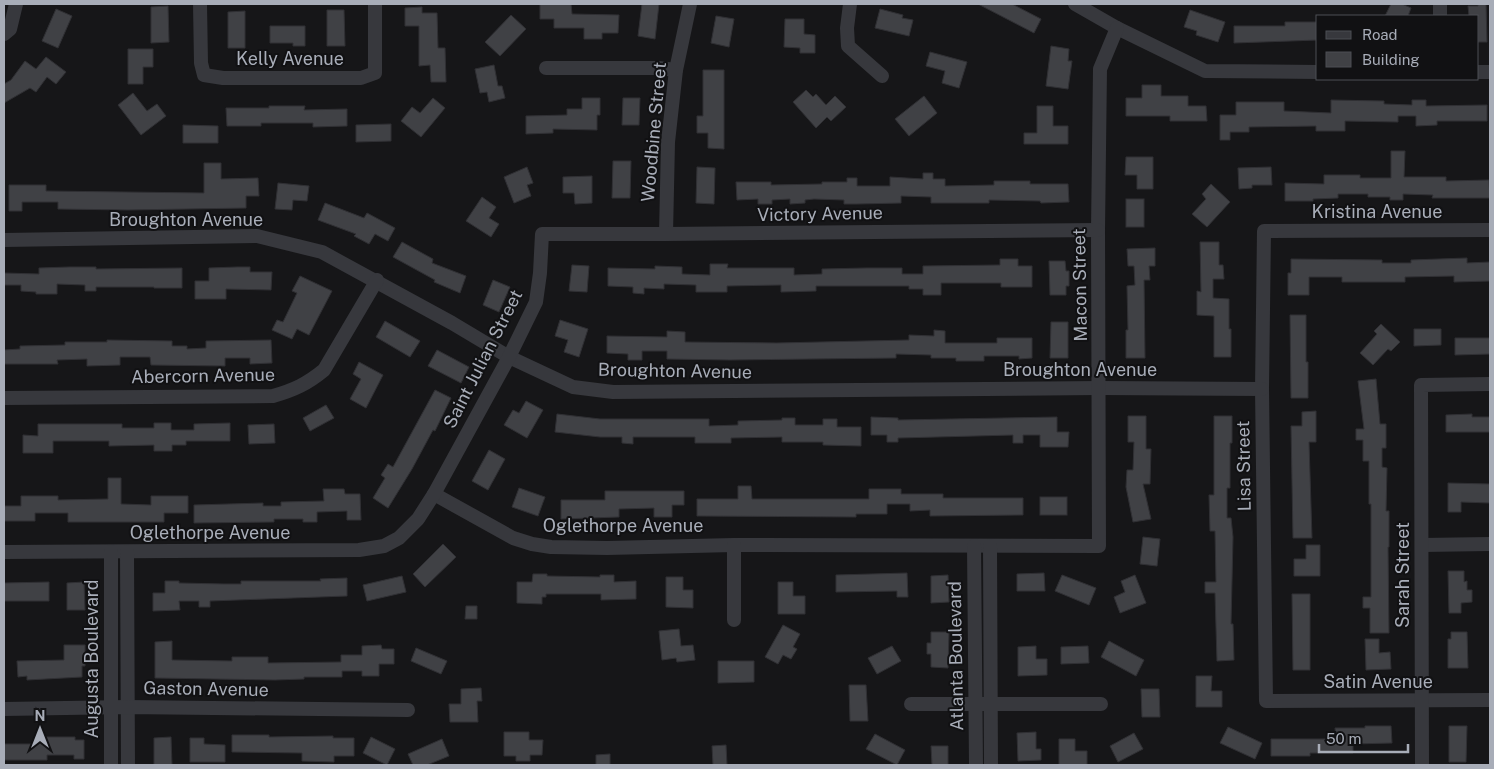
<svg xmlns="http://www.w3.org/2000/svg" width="1494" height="769" font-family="'Public Sans',sans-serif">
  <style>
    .building { fill: #404145; stroke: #303034 }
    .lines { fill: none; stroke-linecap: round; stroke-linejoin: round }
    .minor { stroke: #37383d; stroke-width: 14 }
    .labels { text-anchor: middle; stroke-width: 4; stroke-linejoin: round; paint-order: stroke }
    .street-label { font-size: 18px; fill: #a8adb8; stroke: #111113 }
  </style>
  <rect width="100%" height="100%" fill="#161618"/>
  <g class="building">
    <path d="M540,4H571L572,14L619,15L618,33H602V39H584V28H554V19H540Z"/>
    <path d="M642,4H659L655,39L638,36Z"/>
    <path d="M978,4H1012L1041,19L1034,33Z"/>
    <path d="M1391,4H1402L1411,8L1408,16H1385Z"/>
    <path d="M1478,4H1486L1487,42H1478V16H1469L1468,6H1478Z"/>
    <path d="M168,6L169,42L151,43V7Z"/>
    <path d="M422,7V13H437L438,48H445L446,82H431L430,65L419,66V26H405V8Z"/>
    <path d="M56,9L72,16L58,48L42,41Z"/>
    <path d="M880,9L903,15L902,18L913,20L909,36L875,28Z"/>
    <path d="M327,10H344L345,46H327Z"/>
    <path d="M1190,10L1225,22L1218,42L1196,35L1197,31L1184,27Z"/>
    <path d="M245,11V48H228V12Z"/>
    <path d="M511,15L526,29L500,56L485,42Z"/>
    <path d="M716,16L734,19L729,47L711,43Z"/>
    <path d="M785,19H804V34L815,35V53H800V48L784,47Z"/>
    <path d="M1285,22H1318V40L1234,43V26H1285Z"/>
    <path d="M270,26H305V46H293V43H270Z"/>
    <path d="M1051,46L1069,49L1068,61H1072L1068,89L1046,86Z"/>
    <path d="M128,49H153V67H143V84H128Z"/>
    <path d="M930,52L967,62L959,88L942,83L945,71L926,66Z"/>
    <path d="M46,57L66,72L56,84L47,77L36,92L30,88L4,103V84L11,80L25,61L36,69Z"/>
    <path d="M494,65L498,86H502L505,98L489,102L487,92L480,93L475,69Z"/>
    <path d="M703,70H724V149L708,148V133H697V116H703Z"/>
    <path d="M1142,85H1161V96H1188V106H1206L1207,121H1170V116H1126V98H1142Z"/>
    <path d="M806,90L813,97L816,94L826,105L835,96L846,107L831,121L827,117L816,128L793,102Z"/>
    <path d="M133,93L147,111L157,104L166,116L141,135L118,105Z"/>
    <path d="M924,96L937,113L909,136L895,119Z"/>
    <path d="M433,98L445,108L421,137L401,121L412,107L420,113Z"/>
    <path d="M582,98H600V115H597V130L553,129V133L526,134V116L567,115V109H582Z"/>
    <path d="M623,98H640L639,125H622Z"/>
    <path d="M1331,100L1384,101V104L1412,105V100H1426V106L1487,105V121H1437V125L1416,126V116H1398V122L1345,121V131H1316V126L1249,127V132H1230V140H1220V115H1236V102H1284V111L1331,113Z"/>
    <path d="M269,106H305L304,110L347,109V126L313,127V123H261V126H227L226,108H269Z"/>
    <path d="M1037,106H1053V126H1068V144H1024V133H1037Z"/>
    <path d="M391,124V141L356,142V125Z"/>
    <path d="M183,125L218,126V143H183Z"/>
    <path d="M1391,151H1405L1404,177H1446V181L1489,180L1490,198H1432L1433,195L1403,194V200H1390V197H1368V194H1338V198L1313,199V201H1285V183L1324,184V175H1360V178H1391Z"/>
    <path d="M1126,157H1153V189H1137V175H1125Z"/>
    <path d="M613,161H631L630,198H612Z"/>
    <path d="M204,163H221V179L258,178L259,196H246V208L128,210L58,209V202H22V211H9V185H46V191L204,193Z"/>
    <path d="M527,167L533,183L527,185L531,196L514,203L504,177Z"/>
    <path d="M697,167L715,168L714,204L696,203Z"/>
    <path d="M1271,167L1272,185H1252V188L1239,189L1238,168Z"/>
    <path d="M923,173H933V179H945V186L994,185V181H1030V184H1068L1069,202L1041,203L1040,201L989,200V203H931V197L901,196V203L857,204H844V200L814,199L805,200V203L790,204V199L772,200V204H758V199L737,200L736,182H771V185L822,184V182H847V178H857V186H890V177L923,179Z"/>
    <path d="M592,176V203L575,204L574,193H563V177Z"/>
    <path d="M278,183L309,186L307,201L293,200L292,210L275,209Z"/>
    <path d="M1211,184L1230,202L1207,227L1192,214L1206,199L1202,194Z"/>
    <path d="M482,197L496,207L489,218L499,224L491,237L466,221Z"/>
    <rect x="1126" y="199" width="18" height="28"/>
    <path d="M325,203L364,218L367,213L395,228L388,241L375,234L369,244L354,236L356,234L318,220Z"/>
    <path d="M402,242L433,259L432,263L466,276L460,293L434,282L435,280L393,257Z"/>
    <path d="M1200,242H1219V265H1223L1224,279H1213V298L1229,299V329H1231V357H1214V316L1197,315V291L1201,292Z"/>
    <path d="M1155,248V266H1149L1150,280H1144L1145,358H1126V330H1128L1127,286L1135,285L1134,266H1128L1127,249Z"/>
    <path d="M1467,258V263L1490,262V281L1454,282V276L1405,277V282H1342V277H1309V295H1288V273H1291V259L1382,260V263H1411V260Z"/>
    <path d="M1000,259H1018V266H1032V287H1001V283H941V295H923V289H909V286H816V291L781,292V285L727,286V292H696V285L664,284V289L644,288V294L633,293V287L608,286V268L655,269V266L682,267V274L710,275V264H728L727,268H794V275L822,274V269L866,268H902V274H923V266L1000,265Z"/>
    <path d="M1049,261H1065L1066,271H1069V286H1066V295H1050Z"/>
    <path d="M572,265L589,266L587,292L569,291Z"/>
    <path d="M69,267H96V269L182,268V288H154V287H96V291H85V285L57,284V294H36V292L21,291V285H4V273L39,274V268Z"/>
    <path d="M237,267H250V272H272L271,290L226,289V299H195V281H209V268Z"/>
    <path d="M300,276L332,291L309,335L297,329L292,339L272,330L277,320L283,322L297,293L292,291Z"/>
    <path d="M493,280L510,287L499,312L483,305Z"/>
    <path d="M1290,315H1306V362H1308V398H1291Z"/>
    <path d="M560,320L588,329L579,357L564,352L568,340L555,336Z"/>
    <path d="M385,321L420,341L410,357L376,337Z"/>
    <path d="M1051,322H1068V358H1050Z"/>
    <path d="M1381,324L1400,342L1391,351L1388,349L1373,365L1360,353L1377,334L1374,331Z"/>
    <path d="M1414,329H1441V345L1414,346Z"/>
    <path d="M934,330L945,331V343H997V338H1032V358L1019,359V356H984V361H956V358H931V355L896,354V358L730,360L667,359V351H642V360H628V354L607,353V336L667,337V331L685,332V342L777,343L909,340V335L934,336Z"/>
    <path d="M1455,338H1490V354L1455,355Z"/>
    <path d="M107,340L172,341V346H187V349L206,348V341L271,340L272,363L250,364V358H225V366L151,365L150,357H120V365L87,366V359L57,360L58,364H4V350L20,349V346L65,345V342H107Z"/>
    <path d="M437,350L469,367L461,383L428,366Z"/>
    <path d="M359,362L383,375L366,408L350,399L361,379L353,374Z"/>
    <path d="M1376,379L1380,424H1386V448H1382V467L1387,468L1386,511H1389V547H1388L1389,633H1370V608H1363V597H1371V504H1369V461H1363V440H1356V429H1364L1358,381Z"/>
    <path d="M435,390L451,398L435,431L433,430L412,469L388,508L373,498L385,478L381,475L388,464L393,467Z"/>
    <path d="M526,401L543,410L527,438L504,425L513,410L519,413Z"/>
    <path d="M326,405L334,418L310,431L303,418Z"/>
    <path d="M1316,411V442H1309L1312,538H1293L1291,426H1302V412Z"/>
    <path d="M557,414L600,419H709V426L738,425V421L782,420V418H795V425H823V419H837V427H861V446L823,445V442H782V437L731,438V443H695V437H633V444L622,443V437H600L555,432Z"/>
    <path d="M1472,414V417H1490V432H1446V415Z"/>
    <path d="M1128,416H1146V449H1151L1150,484H1143L1151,519L1133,522L1126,487L1127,470H1133L1134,442H1128Z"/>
    <path d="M1214,416H1232V443H1230V488H1227V518H1231L1233,537L1231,624H1233L1234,660L1217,661L1215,593H1205V582H1216L1215,531H1210L1209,495H1214Z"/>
    <path d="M871,417L898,418V420L1057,417V432H1069L1068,447H1040V435H1023V443H1013V435L898,438V442H887V435H871Z"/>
    <path d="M154,423H171V430H194V424L230,423V441H186V445H172V451H154V445L109,446V441H53V453H23V435L38,436V424H122V428H154Z"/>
    <path d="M274,424L275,443L249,444L248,425Z"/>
    <path d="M489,450L505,459L488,490L472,481Z"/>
    <path d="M108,478H121V504L151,505V496H188V513H164V522H68V513H35V521H4V506H21V496H58V500L108,499Z"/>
    <path d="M1448,483L1490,484V503L1461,502V512H1448Z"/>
    <path d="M738,486H751L752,499H869V489H901V494H943V498H1023V515L930,516V510L910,511V504H887V514H856V517L697,516V499H738Z"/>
    <path d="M519,488L545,497L538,516L512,507Z"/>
    <path d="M323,489H344L345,494H360L361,520H347V511L317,512V522H303V519H274V522L194,523V505L263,503V506H281V502L324,501Z"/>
    <path d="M605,491H684V505H672V517H654V508L619,509V517L561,519V500H605Z"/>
    <rect x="1040" y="497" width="27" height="18"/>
    <path d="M1143,537L1160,539L1157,566L1140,564Z"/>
    <path d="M443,544L456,557L425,587L413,574Z"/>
    <path d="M1306,545H1320V576H1294V559H1306Z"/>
    <path d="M1448,571H1464V582L1467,581V590H1472V602L1461,603V613H1449Z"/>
    <path d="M907,573L908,597H897V591L836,592V575Z"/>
    <path d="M1044,573L1045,591H1017V574Z"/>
    <path d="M533,574H547V576L600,577V575H614V582L636,581V599L601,600V594H546V597H542V604L517,603V582H532Z"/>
    <path d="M948,575L949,602L931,603V576Z"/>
    <path d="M1062,575L1096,588L1089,605L1055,591Z"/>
    <path d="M1135,575L1146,603L1120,613L1114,597L1125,592L1121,581Z"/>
    <path d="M402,576L406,592L367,601L363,585Z"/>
    <path d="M666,577H683V590H693V608L666,607Z"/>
    <path d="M347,578V596L210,601V607H199V601H179L180,610L153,611V593H165V581H179V583L224,584H241V581H321L320,579Z"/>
    <path d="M49,582V601H4V583Z"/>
    <path d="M84,582L85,610H67V583Z"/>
    <path d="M778,582H793V596H805V614H778Z"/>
    <path d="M1292,594H1310V670H1293Z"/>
    <path d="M466,606H477V619H465Z"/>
    <path d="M783,625L800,634L793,647L797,649L791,659L783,655L778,664L765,657Z"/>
    <path d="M679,629L681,646L693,645L695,660L677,662L676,658L662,660L659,631Z"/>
    <path d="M931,632H949L948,668L931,667V654H927V643H931Z"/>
    <path d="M1451,632H1467L1468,668H1448V639H1451Z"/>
    <path d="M1365,639H1379V653L1390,652L1391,669L1366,670Z"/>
    <path d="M172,641V660L232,661V657H268V663L341,662V655H362V646L381,645L382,649H394V664H379V676H362V671H342V677H304V679L275,680L155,678V642Z"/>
    <path d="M1109,641L1144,660L1136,676L1101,657Z"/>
    <path d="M64,645H85V666H82V677L27,680V676L18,677L17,661L64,660Z"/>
    <path d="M892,646L901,661L877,674L868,658Z"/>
    <path d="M1036,646V659H1047V675L1018,676V647Z"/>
    <path d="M1088,646L1089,663L1061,664V647Z"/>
    <path d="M416,648L447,661L441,674L411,661Z"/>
    <path d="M718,661H754V682L718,683Z"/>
    <path d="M1196,676H1212L1211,691H1222V707H1196Z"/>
    <path d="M849,685H866L868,721H850Z"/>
    <path d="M481,688L482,701H477L478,722H450L449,704H461V689Z"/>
    <path d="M1141,689H1159L1160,717H1142Z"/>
    <path d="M1365,726H1391L1392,743L1353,744V753H1310V756H1271V739H1336L1335,728H1365Z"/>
    <path d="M1449,726H1467L1466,762H1449Z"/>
    <path d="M1228,727L1262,743L1255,759L1220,743Z"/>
    <path d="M504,732H529V740H543L542,755H530V761H516V756H504Z"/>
    <path d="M1036,732V749H1041V760L1018,761L1017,733Z"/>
    <path d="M1134,733L1143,749L1118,762L1110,746Z"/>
    <path d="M875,734L905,750L897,765L866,749Z"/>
    <path d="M232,735H269V737L333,736V738H354V756H334V762L302,761V753L232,752Z"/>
    <path d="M34,737H75V740H84V759H74V755H47V760H4V744H34Z"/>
    <path d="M171,737L172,765H154V738Z"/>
    <path d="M371,737L395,749L387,765L363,753Z"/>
    <path d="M190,738H204V744L225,745V762H190Z"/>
    <path d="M442,739L449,756L427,765H413L408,754Z"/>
    <path d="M1059,739H1075V751H1087V765H1059Z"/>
    <path d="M726,745L727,765H713L712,746Z"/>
    <path d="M931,746H948V765H932Z"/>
    <path d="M610,754V765H596V755Z"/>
  </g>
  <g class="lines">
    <g class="minor">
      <path d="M200,4L201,63L204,75L223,78H361L375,73V4"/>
      <path d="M850,4L847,28L848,46L882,76"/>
      <path d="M1075,4L1117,28L1205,71L1318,72"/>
      <path d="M1440,4V16"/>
      <path d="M4,34L10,29L16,4"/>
      <path d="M546,68H659L676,70"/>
      <path d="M1478,72H1490"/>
      <path d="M1490,230L1264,231L1262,389L1266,701L1490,700"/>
      <path d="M666,234L668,142L676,70L690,4"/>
      <path d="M4,240L257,236L322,252L452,323L509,357L573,387L613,392L1100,388L1262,389"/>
      <path d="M4,398L273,396C294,390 307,384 324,370L377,280"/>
      <path d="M434,494L513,538L532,544L551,547L607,548L734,545L1099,546L1098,230L1100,69L1117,28"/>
      <path d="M734,545V620"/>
      <path d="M1422,545L1490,544"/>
      <path d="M974,546L976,765"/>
      <path d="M990,546L991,765"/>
      <path d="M4,552L359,550L384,546L399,538L418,519L434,494L509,357L536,302L540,273L542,234H666L1098,230"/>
      <path d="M127,552L128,765"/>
      <path d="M911,704H1101"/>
      <path d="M4,709L127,707L408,710"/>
      <path d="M111,765V552"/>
      <path d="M1422,765L1421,385L1490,384"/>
    </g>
  </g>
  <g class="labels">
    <g class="street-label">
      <text x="290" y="65">Kelly Avenue</text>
      <text transform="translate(654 132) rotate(-85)" y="6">Woodbine Street</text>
      <text x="1377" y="218">Kristina Avenue</text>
      <text transform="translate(820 214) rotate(-1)" y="6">Victory Avenue</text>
      <text x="186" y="226">Broughton Avenue</text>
      <text transform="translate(1080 285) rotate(-91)" y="6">Macon Street</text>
      <text transform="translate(483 359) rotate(-63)" y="6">Saint Julian Street</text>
      <text x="1080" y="376">Broughton Avenue</text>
      <text transform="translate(675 371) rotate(1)" y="6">Broughton Avenue</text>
      <text transform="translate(203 376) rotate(-1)" y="6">Abercorn Avenue</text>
      <text transform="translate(1244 466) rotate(-91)" y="6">Lisa Street</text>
      <text x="623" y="532">Oglethorpe Avenue</text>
      <text x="210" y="539">Oglethorpe Avenue</text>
      <text transform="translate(1403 575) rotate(-90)" y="6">Sarah Street</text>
      <text transform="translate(956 656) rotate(-91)" y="6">Atlanta Boulevard</text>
      <text transform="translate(92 659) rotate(-90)" y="6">Augusta Boulevard</text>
      <text x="1378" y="688">Satin Avenue</text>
      <text transform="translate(206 689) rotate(1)" y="6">Gaston Avenue</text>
    </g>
  </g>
  <rect width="1494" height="769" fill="none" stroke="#a8adb8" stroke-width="10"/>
  <rect x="1316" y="15" width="162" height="65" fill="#111113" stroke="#4d4f55"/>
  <rect x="1326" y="31" width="25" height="8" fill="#37383d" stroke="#4d4f55"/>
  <text x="1362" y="40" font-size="15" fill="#a8adb8">Road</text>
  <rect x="1326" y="52" width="25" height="15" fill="#404145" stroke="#4d4f55"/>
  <text x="1362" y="65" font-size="15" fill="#a8adb8">Building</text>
  <g transform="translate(40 729)" stroke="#111113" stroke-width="4" paint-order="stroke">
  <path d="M0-4L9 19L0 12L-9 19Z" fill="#a8adb8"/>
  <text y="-8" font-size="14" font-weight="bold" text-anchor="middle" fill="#a8adb8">N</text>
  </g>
  <path d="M1319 744v8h89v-8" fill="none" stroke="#a8adb8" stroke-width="2.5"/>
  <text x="1326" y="744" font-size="15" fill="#a8adb8" stroke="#111113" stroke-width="4" paint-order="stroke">50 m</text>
</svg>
